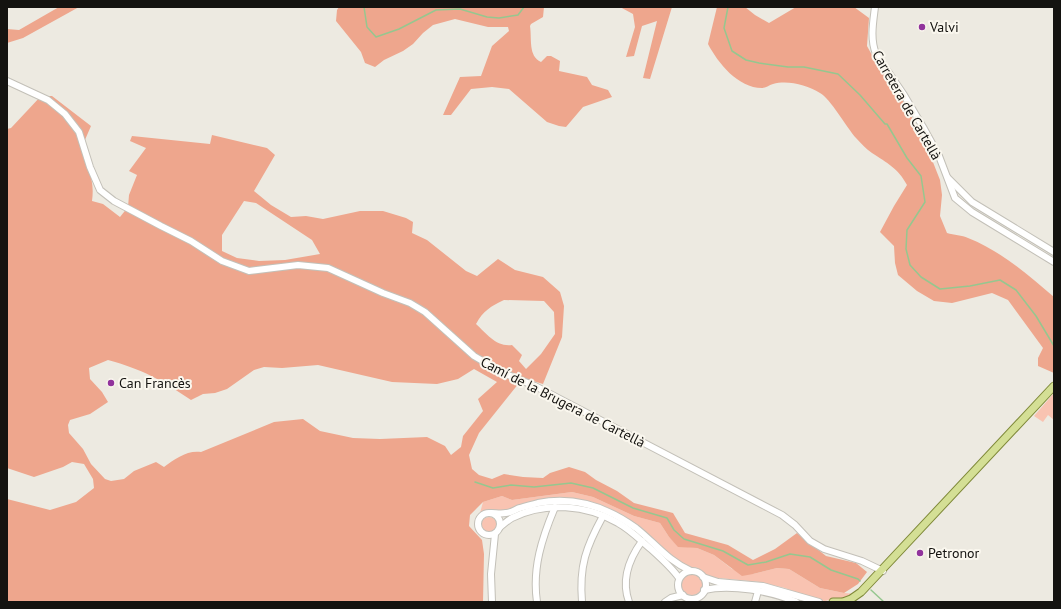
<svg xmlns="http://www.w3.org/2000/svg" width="1061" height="609" font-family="'PT Sans',sans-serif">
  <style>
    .green { fill: #f9c3b1 }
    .forest { fill: #eea68d; fill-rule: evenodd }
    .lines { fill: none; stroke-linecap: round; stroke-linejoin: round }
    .stream { stroke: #95c78f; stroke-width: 1.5 }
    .minor-casing { stroke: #c3c0b8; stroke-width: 8 }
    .major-casing { stroke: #7f8939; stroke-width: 9 }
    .minor { stroke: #fff; stroke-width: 6 }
    .major { stroke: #d4df95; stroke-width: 7 }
    .poi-dot { fill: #91339c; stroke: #faf7ee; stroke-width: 1.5 }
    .labels { text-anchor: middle; stroke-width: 4; stroke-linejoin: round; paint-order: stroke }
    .poi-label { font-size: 14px; fill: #141310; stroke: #faf7ee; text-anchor: start }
    .street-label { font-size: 14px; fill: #141310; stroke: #faf7ee }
  </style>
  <rect width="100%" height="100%" fill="#edeae1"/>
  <g class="green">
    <path d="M1054,393V420L1048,415L1043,422L1034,416Z"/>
    <path d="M572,492L593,497L634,516L660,523L669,537L678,546L697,548L714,555L732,569L753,574L777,568L789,569L820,588L844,593L857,594L848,599H833L825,601L816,600L785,588L760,582L708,577L698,568L685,566L678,560L677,561C661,547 646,531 628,519C599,499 562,492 527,503C520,504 514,508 507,510C498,513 489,509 480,513L483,502L502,496L512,500Z"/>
    <circle cx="489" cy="525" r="8"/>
    <circle cx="692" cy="584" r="11"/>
  </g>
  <g class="forest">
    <path d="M59,7H79L23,38L7,43V29L19,30Z"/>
    <path d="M339,7H544L543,17L531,24L530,26C532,39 528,56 541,62L547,56H551L560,61L559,71L587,77L592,85L608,90L612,97L583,107L566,127L559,126L547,122L509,89L492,87L471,89L451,115H443L460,77L481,76L492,46L509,31L508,27H488L455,19L433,25L423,33L413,44L403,51L384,60L375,67L365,63L361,52L336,21L337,10Z"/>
    <path d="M620,7H672L650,79L643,78L657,21L642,26L634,56L626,57L635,27L633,14Z"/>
    <path d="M717,7H745L755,15L769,23L796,7H854L869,18L867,46L878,66L903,100L927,147L940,180L942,195L940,216L947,233C954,235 962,235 968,238C1001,251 1027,274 1054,297V373L1038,366V358L1043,348L1008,300L992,293L952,303L934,301L917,291L898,275L895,263L894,246L880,232L894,206L907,185C898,168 887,163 872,153C866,149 861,143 856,138C847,128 830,98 820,93C807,85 788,80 773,84C769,85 766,88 762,88C738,88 718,63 708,44Z"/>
    <path d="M41,96H52L91,126L81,149C88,168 95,180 92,201L103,204L120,217L128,207L129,195L137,175L129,171L146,148L130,141L132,136L210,144L212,135L267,148L275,155L254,191L271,205L291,217L306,216L323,219L360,211H383L406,218L413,222L412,233L427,240L466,271L477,276L498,259L515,270L543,277L560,292L564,306L562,337L543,384L523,378L479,433L469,455L472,469L479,475L492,479L504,474L523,477L543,478L550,473L569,467L585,472L596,480L617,491L634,503L673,513L685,533L728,545L753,560L775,549L797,533L826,556L856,563L867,572L858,584L844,593L820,588L789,569L777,568L753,574L742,576L714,555L697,548L678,547L669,537L660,523L634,516L593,497L572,492L512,500L502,496L483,502L470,515L469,526L482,540L484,554L483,602H7V499L50,510L76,502L94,488L93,479L84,464L72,462L63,467L34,477L7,468V129L11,128ZM244,201L256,203L312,240L320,254L285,260L259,261L237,258L222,251V235ZM504,300L544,301L554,312L555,334L541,354L526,369L519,361L522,355L512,345C496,347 487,334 476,324C483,311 491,306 504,300ZM108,360C142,369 163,381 191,400L203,394L215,393L227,389L254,370L264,367L282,368L318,365L392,382L437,384L458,379L474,369L497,382L478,399L483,411L463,436L461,447L451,455L445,446L427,437L380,439L353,438L320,431L303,419L274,422L201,452C187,450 175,459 164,467L156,462L134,471L124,479L111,481L105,479L91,464L83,449L69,433L68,425L70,420L90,414L108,402L102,392L90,379L89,368Z"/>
  </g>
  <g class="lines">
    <g class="stream">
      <path d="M364,7L367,27L376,37L399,29L436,10L460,9L487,17L499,18L518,15L524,7"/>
      <path d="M728,7L724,28L732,51L746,60L759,63L788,67H804L838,74L860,95L885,124H887L907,158L921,176L925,202L907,230L906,249L910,265L921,277L940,289L970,286L1000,280L1016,290L1036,316L1054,346"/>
      <path d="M475,482L493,488L511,485L534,487L571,483L593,488L633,508L667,518L674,530L684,539L723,551L748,565L766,562L790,554L810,557L831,570L858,579L860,581"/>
      <path d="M871,590L884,602"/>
    </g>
    <g class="minor-casing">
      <g id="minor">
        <path d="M875,7C873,23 870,39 876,54L904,95L923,127L939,156L955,198L972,212L1054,262"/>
        <path d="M7,81L48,100L65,114L79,132L90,167L100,190L114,201L161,226L191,241L222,261L249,271L298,265L328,268L383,293L410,303L425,312L474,356L501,372L535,386L782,515L795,525L810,541L824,549L862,561L883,571"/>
        <path d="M948,178L972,202L1054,252"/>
        <circle cx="489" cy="524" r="11"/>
        <path d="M491,513C496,513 501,514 506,513C511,513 516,509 520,508C526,506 532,505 538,503C574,496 607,507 636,528C655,543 668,561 691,571"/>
        <path d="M500,527C504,524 508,520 512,518C545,501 587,505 618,523C631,530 641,541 652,550C662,559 672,568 679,578"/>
        <circle cx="692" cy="585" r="14"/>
        <path d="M703,577L718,582L763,586L819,602"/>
        <path d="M704,590C731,584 771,591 796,602"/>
        <path d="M492,602L491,574L495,534"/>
        <path d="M537,602C532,568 542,538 555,507"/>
        <path d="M582,602C579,566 586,547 603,516"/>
        <path d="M629,602C621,580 629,559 642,541"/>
        <path d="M665,602L671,598L683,595"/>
        <path d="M755,602L758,591"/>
      </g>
    </g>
    <g class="major-casing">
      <g id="major">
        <path d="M833,602H841"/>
        <path d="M843,602L851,599L861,592L1054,386"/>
      </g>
    </g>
    <use href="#minor" class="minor"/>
    <use href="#major" class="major"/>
  </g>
  <g class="poi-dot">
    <circle cx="922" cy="27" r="4"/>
    <circle cx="111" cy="383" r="4"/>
    <circle cx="920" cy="553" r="4"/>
  </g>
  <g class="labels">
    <g class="poi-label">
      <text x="930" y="32">Valvi</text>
      <text x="119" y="388">Can Francès</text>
      <text x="928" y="558">Petronor</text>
    </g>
    <g class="street-label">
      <text transform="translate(907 105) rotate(60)" y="5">Carretera de Cartellà</text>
      <text transform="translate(563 402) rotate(27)" y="5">Camí de la Brugera de Cartellà</text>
    </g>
  </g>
  <rect width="1061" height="609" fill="none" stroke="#141310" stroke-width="16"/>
</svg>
